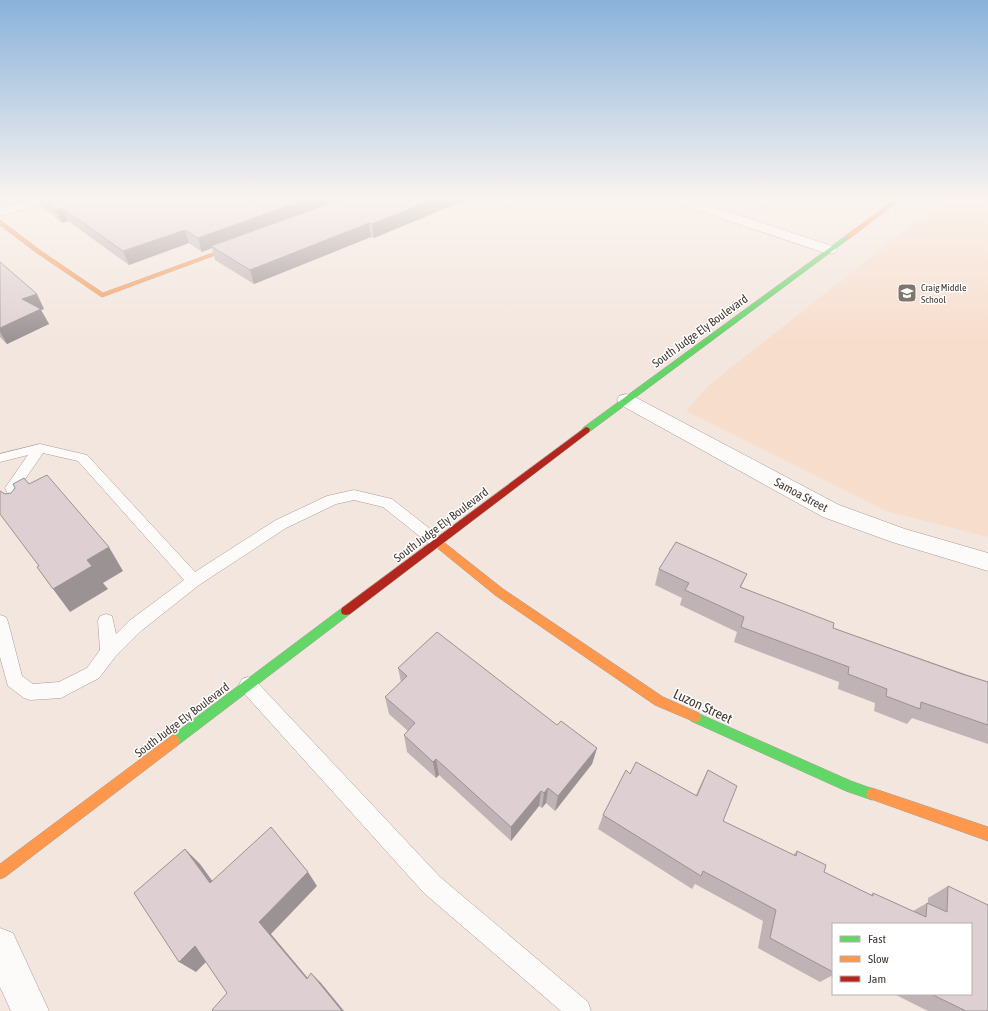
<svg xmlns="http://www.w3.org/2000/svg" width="988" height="1011" font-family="'Asap Condensed',sans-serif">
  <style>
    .built { fill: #f7ddcc }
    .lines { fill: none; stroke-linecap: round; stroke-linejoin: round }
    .lane-casing { stroke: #a79c95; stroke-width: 1 }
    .street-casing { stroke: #a79c95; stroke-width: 1 }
    .fast-casing { stroke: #a79c95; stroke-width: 1 }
    .slow-casing { stroke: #a79c95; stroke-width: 1 }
    .jam-casing { stroke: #a79c95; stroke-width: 1 }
    .lane { fill: #fdfbfa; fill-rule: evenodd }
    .street { fill: #fdfbfa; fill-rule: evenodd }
    .fast { fill: #63d668; fill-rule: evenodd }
    .slow { fill: #ff974d; fill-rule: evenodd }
    .jam { fill: #b3261e; fill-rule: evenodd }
    .wall { fill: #bfb3b5 }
    .shaded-wall { fill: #9b9293 }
    .building { fill: #ded0d2; stroke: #9b9293 }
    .labels { text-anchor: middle; stroke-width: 3; stroke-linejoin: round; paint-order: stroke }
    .far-poi-label { font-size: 10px; fill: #443931; stroke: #fff; text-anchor: start }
    .street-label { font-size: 12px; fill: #443931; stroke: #fff }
    .near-street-label { font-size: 14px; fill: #443931; stroke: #fff }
  </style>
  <rect width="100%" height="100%" fill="#f3e6de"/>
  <path class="built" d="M943,200H988V537L886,511L686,411L708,386Z"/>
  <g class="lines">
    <g class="lane-casing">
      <g id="lane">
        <path d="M40,444L87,455L195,572L276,520L327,496L354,490L392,499L443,539L445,543L443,547L438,549L433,547L383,507L354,500L336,504L286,528L199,585L141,631L115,657L99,678L61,698L30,700L24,698L8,686L0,657V615L6,617L8,622L22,676L33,684L59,682L87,668L100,650L98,621L100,616L106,614L112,616L116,634L129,621L184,580L78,461L43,453L19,488L28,507L26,511L21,512L16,511L5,488L28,455L0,462V454Z"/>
        <path d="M248,677L254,679L440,877L588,1002L591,1011H561L424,893L242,691L239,685L242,679Z"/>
      </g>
    </g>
    <g class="street-casing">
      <g id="street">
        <path d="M28,200H48L46,203L0,216V208Z"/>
        <path d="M674,200H693L835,247L837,250L835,253H825L676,203Z"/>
        <path d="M626,394L633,396L839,505L905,529L988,553V571L892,542L823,517L619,404L617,400L619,396Z"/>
        <path d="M0,928L13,933L49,1011H11L0,987Z"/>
      </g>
    </g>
    <g class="fast-casing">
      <g id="fast">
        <path d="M846,236L851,237L589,432H583L582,430L583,428Z"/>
        <path d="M346,607L350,608L351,611L350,614L178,745L174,747L170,745L168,741L170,737L342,608Z"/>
        <path d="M695,712L851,781L876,790L878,794L876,798L872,800L846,791L691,721L689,717L691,713Z"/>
      </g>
    </g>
    <g class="slow-casing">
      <g id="slow">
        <path d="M894,200H900L850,238H846V236Z"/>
        <path d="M0,220L41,251L103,293L240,243L245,244L102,297L37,253L0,225Z"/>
        <path d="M438,539L441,540L503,589L663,697L699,713L701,717L699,721L695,722L655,705L495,595L435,546L433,543L435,540Z"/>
        <path d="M174,735L178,737L180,741L178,745L5,877L0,879V864L170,737Z"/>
        <path d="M872,788L988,827V841L868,798L866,794L868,790Z"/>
      </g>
    </g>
    <g class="jam-casing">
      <path id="jam" d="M586,427L589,428L590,430L589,432L350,614L346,615L342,614L341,611L342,608Z"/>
    </g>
    <use href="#lane" class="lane"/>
    <use href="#street" class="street"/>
    <use href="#fast" class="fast"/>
    <use href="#slow" class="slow"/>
    <use href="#jam" class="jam"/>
  </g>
  <g class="wall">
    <path d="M38,200H465L374,238L371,237L254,284L215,260L212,248L202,252L189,243L129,265L68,221L62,223L41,206Z"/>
    <path d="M0,262L44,309L41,310L49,324L7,344L0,337Z"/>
    <path d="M659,569L747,574L741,587L833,628L988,682V744L912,718L907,724L874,711L875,703L838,689L839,682L734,642L737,632L680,605L682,598L655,585Z"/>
    <path d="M398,668L557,725L597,748L592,764L555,811L546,803L542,808L539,806L511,841L439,775L436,778L407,752L404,735L408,731L389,714L385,697L401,682Z"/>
    <path d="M708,770L723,821L793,855L797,851L824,872L871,895L873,893L913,911L927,903H928V898L948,886L988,1011H928L894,994H971L833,924V975L820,982L758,948L763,921L695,884L692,889L598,829L603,815L630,774L696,795L700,786Z"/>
  </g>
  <g class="shaded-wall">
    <path d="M305,200H343L211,246L212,248L202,252L198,238Z"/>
    <path d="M433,200H465L374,238L372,224Z"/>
    <path d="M62,208L68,221L62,223L56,210Z"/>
    <path d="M369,223L371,237L254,284L250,270Z"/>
    <path d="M185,230L189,243L129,265L123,251Z"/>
    <path d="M37,294L44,309L41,310L49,324L7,344L0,332V328L22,299Z"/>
    <path d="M109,547L123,571L103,583L108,589L70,612L53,589L87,560Z"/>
    <path d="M597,748L592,764L555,811L558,796Z"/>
    <path d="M436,759L439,775L436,778L433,762Z"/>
    <path d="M548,788L546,803L542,808L544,793Z"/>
    <path d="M541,791L539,806L511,841V827Z"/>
    <path d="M185,849L200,864L224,897L210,883Z"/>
    <path d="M308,872L317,886L271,934L317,989L307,979L259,922Z"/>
    <path d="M195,946L211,957L196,972L179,962Z"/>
    <path d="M311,973L321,983L344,1011H342Z"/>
  </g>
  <g class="building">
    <path d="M44,200H305L198,238L185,230L123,251L62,208L56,210Z"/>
    <path d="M339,200H433L372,224L369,223L250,270L211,246Z"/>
    <path d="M0,262L37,294L22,299L41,309L0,328Z"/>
    <path d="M47,475L109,547L87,560L92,566L53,589L37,567L39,566L0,514V491L5,494L11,493L15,488L13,484L24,478L29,484Z"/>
    <path d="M676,542L747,574L740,587L834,623L833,628L962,674L988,682V725L921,702L920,709L886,696L887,689L848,674L849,667L741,627L744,617L685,590L689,583L659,569Z"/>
    <path d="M437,632L557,725L561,721L597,748L558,796L548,788L544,793L541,791L511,827L436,759L433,762L404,735L415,723L385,697L407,676L398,668Z"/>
    <path d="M636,762L697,796L708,770L737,786L723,821L796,856L797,851L826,865L824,872L873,896V893L926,917L927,903L947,912L948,886L988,905V1011H966L931,994H971V924H833V972L770,938L776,910L703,871L701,876L603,815L626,770L630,774Z"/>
    <path d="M271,827L308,872L259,922L307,979L311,973L342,1011H213L212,1010L227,993L195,946L179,962L134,893L185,849L210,883Z"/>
  </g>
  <linearGradient id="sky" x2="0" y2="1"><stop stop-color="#8ab2da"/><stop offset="0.58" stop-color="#faf4f0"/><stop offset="1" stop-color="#faf4f0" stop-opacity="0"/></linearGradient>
  <rect width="988" height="342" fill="url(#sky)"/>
  <defs>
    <g id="school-square" transform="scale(1)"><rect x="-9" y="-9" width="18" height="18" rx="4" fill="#81766e" stroke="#fff"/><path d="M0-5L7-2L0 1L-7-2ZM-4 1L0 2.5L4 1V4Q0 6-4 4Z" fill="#fff"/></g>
  </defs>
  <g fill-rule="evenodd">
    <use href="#school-square" x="907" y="293"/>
  </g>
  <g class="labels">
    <g class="far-poi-label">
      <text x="921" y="291">Craig Middle<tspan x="921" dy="12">School</tspan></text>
    </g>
    <g class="street-label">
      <text transform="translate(700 331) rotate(-36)" y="4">South Judge Ely Boulevard</text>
      <text transform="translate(801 495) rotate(28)" y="4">Samoa Street</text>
      <text transform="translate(441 525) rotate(-37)" y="4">South Judge Ely Boulevard</text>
      <text transform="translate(182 720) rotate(-37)" y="4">South Judge Ely Boulevard</text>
    </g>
    <g class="near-street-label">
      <text transform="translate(703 706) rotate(25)" y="5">Luzon Street</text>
    </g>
  </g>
  <rect x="832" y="923" width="140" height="72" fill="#ffffff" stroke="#b4b0ad"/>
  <rect x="840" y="936" width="20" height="6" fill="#63d668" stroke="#b4b0ad"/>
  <text x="868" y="943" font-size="12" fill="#443931">Fast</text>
  <rect x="840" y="956" width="20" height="6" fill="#ff974d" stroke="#b4b0ad"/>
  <text x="868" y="963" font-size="12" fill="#443931">Slow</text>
  <rect x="840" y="976" width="20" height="6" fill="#b3261e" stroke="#b4b0ad"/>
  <text x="868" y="983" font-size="12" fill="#443931">Jam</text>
</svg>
